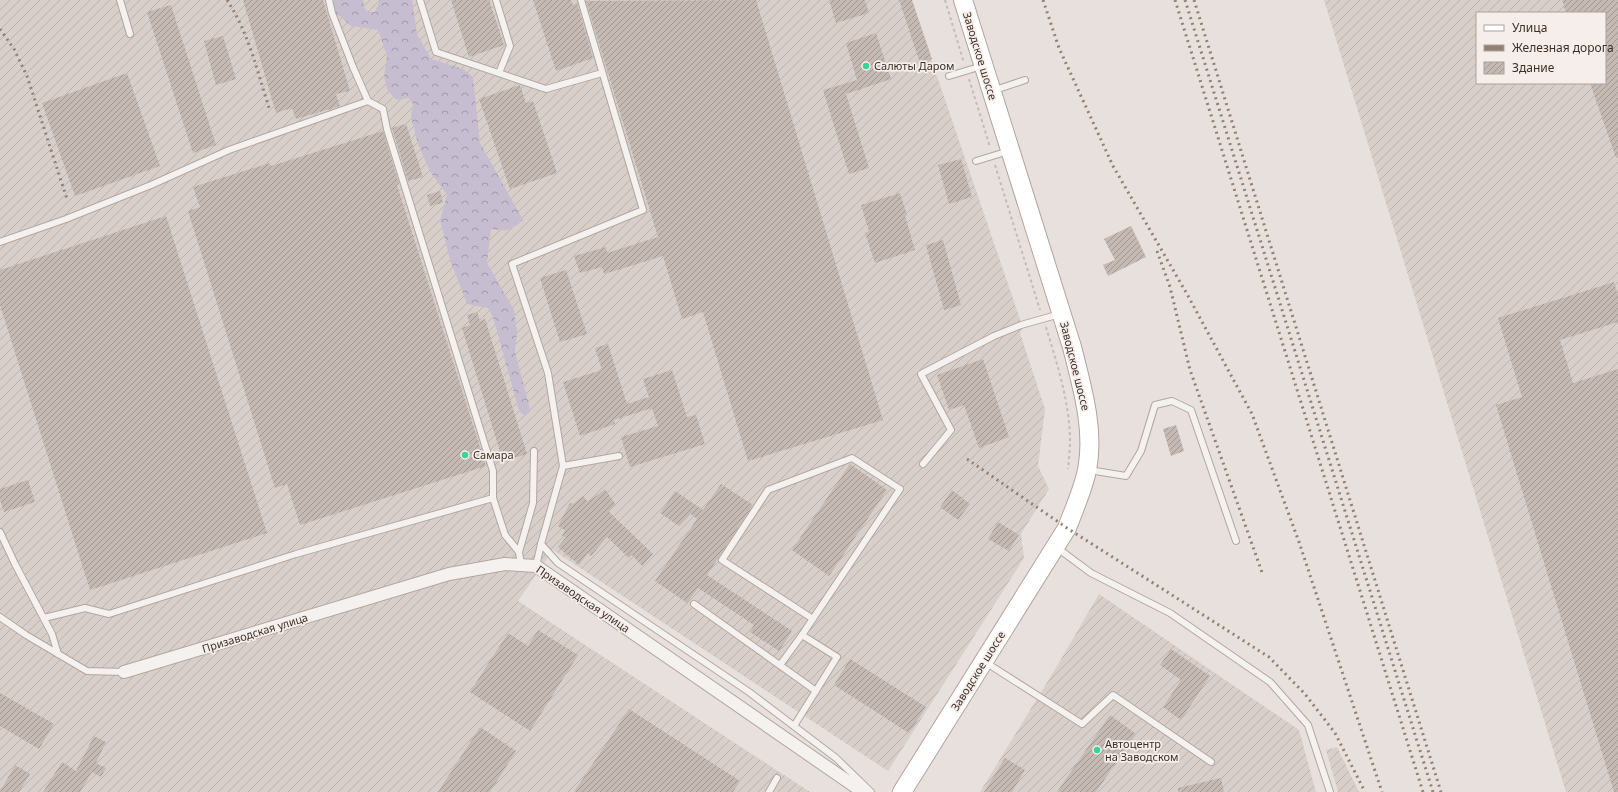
<svg xmlns="http://www.w3.org/2000/svg" width="1618" height="792" font-family="'Noto Sans',sans-serif">
  <style>
    .industrial { fill: url(#industrial-furrows); fill-rule: evenodd }
    .forest { fill: url(#forest-crowns) }
    .building { fill: url(#building-hatch) }
    .lines { fill: none; stroke-linecap: round; stroke-linejoin: round }
    .lane-casing { stroke: #b1a7a1; stroke-width: 8 }
    .street-casing { stroke: #b1a7a1; stroke-width: 14 }
    .primary-casing { stroke: #b3a49b; stroke-width: 20 }
    .path { stroke: #c2bbb6; stroke-width: 2; stroke-dasharray: 3 3; stroke-linecap: butt }
    .lane { stroke: #f5f1ef; stroke-width: 6 }
    .street { stroke: #f5f1ef; stroke-width: 12 }
    .primary { stroke: #fff; stroke-width: 18 }
    .rail { stroke: #918075; stroke-width: 3; stroke-dasharray: 2 4; stroke-linecap: butt }
    .poi-dot { fill: #39d497; stroke: #f5eeeb; stroke-width: 1.5 }
    .labels { text-anchor: middle; stroke-width: 3.5; stroke-linejoin: round; paint-order: stroke }
    .street-label { font-size: 11px; fill: #3e2f25; stroke: #f5eeeb }
    .poi-label { font-size: 11px; fill: #3e2f25; stroke: #f5eeeb; text-anchor: start }
  </style>
  <defs>
    <pattern id="industrial-furrows" width="10" height="10" patternUnits="userSpaceOnUse"><rect width="10" height="10" fill="#d9cfca"/><path d="M-1 1l2-2M0 10L10 0M9 11l2-2" fill="none" stroke="#bbb2ad"/></pattern>
    <pattern id="forest-crowns" width="20" height="18" patternUnits="userSpaceOnUse"><rect width="20" height="18" fill="#c7bdd1"/><path d="M2 6a3 3 0 1 1 6 0M12 15a3 3 0 1 1 6 0" fill="none" stroke="#a39aa9"/></pattern>
    <pattern id="building-hatch" width="6" height="6" patternUnits="userSpaceOnUse"><rect width="6" height="6" fill="#c4b9b3"/><path d="M-1 1l2-2M0 6l6-6M5 7l2-2" fill="none" stroke="#a19791"/></pattern>
  </defs>
  <rect width="100%" height="100%" fill="#e7e0dc"/>
  <g class="industrial">
    <path d="M0,0H911L1023,328L1020,333L1045,409L1038,466L1049,489L1021,534L1024,558L888,771L553,550L518,601L810,792H0Z"/>
    <path d="M1324,0H1618V792H1566ZM1477,13H1605V83H1477Z"/>
    <path d="M1099,594L1299,730L1316,792H980L1057,666Z"/>
    <path d="M1337,747L1359,792H1338L1326,750Z"/>
  </g>
  <path class="forest" d="M333,0H363L364,7L368,12H375L380,0H412L417,34L431,59L463,69L473,77L480,143L523,220C510,232 507,231 491,229L487,263L514,310L517,332L515,352L529,405L530,412L525,416L519,411L493,317L488,308L467,304L450,260L440,220L447,195L431,173L418,144L411,117L413,104L409,98L396,100L387,89L384,76L387,56L378,30L351,26L335,12Z"/>
  <g class="building">
    <path d="M243,0H323L350,91L336,94L340,106L296,119L292,108L276,113Z"/>
    <path d="M451,0H489L504,45L469,57Z"/>
    <path d="M533,0H571L573,5L577,3L593,58L556,71Z"/>
    <path d="M756,0L883,420L748,461L703,312L682,319L663,256L604,274L602,267L580,273L574,256L606,247L607,253L658,237L586,1Z"/>
    <path d="M829,0H865L869,13L836,23Z"/>
    <path d="M899,0H912L932,59L920,63Z"/>
    <path d="M1562,0H1618V158H1616L1590,83H1605V13H1566Z"/>
    <path d="M171,5L216,145L193,153L147,12Z"/>
    <path d="M876,33L891,79L846,94L869,168L849,174L823,90L857,80L846,43Z"/>
    <path d="M223,36L236,79L216,85L204,41Z"/>
    <path d="M127,73L160,166L75,196L42,103Z"/>
    <path d="M520,85L526,103L533,101L557,173L510,189L479,99Z"/>
    <path d="M406,124L423,177L408,181L392,128Z"/>
    <path d="M383,131L399,184L397,185L486,466L300,525L287,484L275,488L188,211L200,207L193,187L270,163L271,166Z"/>
    <path d="M961,159L972,197L949,204L938,165Z"/>
    <path d="M440,191L443,203L430,206L427,195Z"/>
    <path d="M900,193L907,215L905,216L915,250L875,263L865,233L869,231L861,205Z"/>
    <path d="M166,216L267,533L90,590L0,305V270Z"/>
    <path d="M1131,226L1146,257L1108,276L1103,265L1115,260L1104,239Z"/>
    <path d="M943,240L961,305L944,310L926,245Z"/>
    <path d="M566,270L587,334L560,342L540,278Z"/>
    <path d="M1614,282L1618,295V322L1560,340L1573,383L1618,369V792H1614L1496,405L1522,397L1498,318Z"/>
    <path d="M477,312L480,321L485,319L527,454L503,461L462,328L470,325L467,315Z"/>
    <path d="M608,344L627,404L649,397L643,379L672,370L687,417L696,415L705,444L630,467L621,437L658,426L652,408L614,420L615,424L580,436L563,382L602,370L595,348Z"/>
    <path d="M983,359L1009,437L979,448L964,405L949,410L937,375Z"/>
    <path d="M1176,425L1184,451L1171,456L1163,429Z"/>
    <path d="M850,464L887,490L829,576L792,550Z"/>
    <path d="M28,480L35,502L4,512L0,500V489Z"/>
    <path d="M721,484L753,505L707,575L792,631L779,651L750,632L754,625L698,588L687,603L655,581L697,519L691,514L679,526L660,513L675,491L703,510Z"/>
    <path d="M605,489L616,505L608,511L653,554L642,566L632,555L629,558L607,537L591,556L588,553L579,565L558,547L566,537L562,536L565,530L558,526L570,503L573,504L583,496L588,502Z"/>
    <path d="M952,490L970,504L958,520L940,507Z"/>
    <path d="M998,522L1019,535L1009,551L988,539Z"/>
    <path d="M538,630L578,655L530,731L470,692L508,633L528,646Z"/>
    <path d="M1171,649L1210,676L1181,720L1163,707L1181,680L1160,665Z"/>
    <path d="M850,659L926,707L909,733L834,685Z"/>
    <path d="M0,693L54,724L39,749L0,726Z"/>
    <path d="M629,709L740,781L733,792H574Z"/>
    <path d="M1110,715L1136,734L1096,792H1057Z"/>
    <path d="M480,727L516,751L490,792H438Z"/>
    <path d="M94,736L106,742L96,763L106,768L101,777L92,772L80,792H43L62,762L76,771Z"/>
    <path d="M1005,758L1025,770L1012,792H984Z"/>
    <path d="M15,765L30,774L19,792H0Z"/>
    <path d="M1221,778L1224,792H1178V788Z"/>
  </g>
  <g class="lines">
    <g class="lane-casing">
      <g id="lane">
        <path d="M120,0L130,34"/>
        <path d="M329,0L332,13L353,67L368,101L383,109L387,129L493,471V498L505,535L519,552"/>
        <path d="M420,0L436,52L546,89L602,73"/>
        <path d="M496,0L510,46L499,73"/>
        <path d="M949,76L982,66"/>
        <path d="M992,91L1025,80"/>
        <path d="M976,161L1009,151"/>
        <path d="M0,242L66,219L151,185L229,150L368,101"/>
        <path d="M923,464L951,430L921,374L994,336L1021,325L1060,314"/>
        <path d="M563,466L619,456"/>
        <path d="M1089,470L1126,476L1141,451L1155,405L1172,401L1191,410L1236,541"/>
        <path d="M0,532L15,564L52,634L58,654"/>
        <path d="M541,544L558,563L749,692L836,758L871,792"/>
        <path d="M1056,547L1091,573L1170,613L1270,682L1308,725L1330,792"/>
        <path d="M521,565L519,552L533,503L534,451"/>
        <path d="M536,566L541,544L563,466L548,373L512,264L643,210L581,0"/>
        <path d="M694,604L816,691"/>
        <path d="M0,617L26,635L87,671L124,672"/>
        <path d="M44,618L85,608L109,614L296,554L493,498"/>
        <path d="M985,662L1082,724L1113,695L1211,762"/>
        <path d="M780,665L802,635"/>
        <path d="M794,726L837,657L802,635L900,489L852,458L768,490L722,560L813,619"/>
        <path d="M769,792L777,778"/>
      </g>
    </g>
    <g class="street-casing">
      <path id="street" d="M124,672L449,574L505,564L536,566L863,792"/>
    </g>
    <g class="primary-casing">
      <path id="primary" d="M902,792L1067,528C1074,509 1083,490 1087,470C1095,430 1082,387 1072,347L963,0"/>
    </g>
    <g class="path">
      <path d="M945,0L964,63"/>
      <path d="M969,79L990,147"/>
      <path d="M995,165L1040,310"/>
      <path d="M1046,327C1057,364 1069,400 1070,438C1070,448 1069,459 1068,469"/>
    </g>
    <use href="#lane" class="lane"/>
    <use href="#street" class="street"/>
    <use href="#primary" class="primary"/>
    <g class="rail">
      <path d="M227,0C249,33 258,74 270,111"/>
      <path d="M1043,0L1059,48L1113,166L1187,294L1252,414L1299,542L1382,792"/>
      <path d="M1175,0L1423,792"/>
      <path d="M1185,0L1433,792"/>
      <path d="M1194,0L1441,792"/>
      <path d="M0,29L14,49L27,76L67,199"/>
      <path d="M1157,251L1170,287L1190,370L1263,575"/>
      <path d="M967,459L1067,528L1269,657L1305,694L1335,733L1365,792"/>
    </g>
  </g>
  <g class="poi-dot">
    <circle cx="866" cy="66" r="4"/>
    <circle cx="465" cy="455" r="4"/>
    <circle cx="1097" cy="750" r="4"/>
  </g>
  <g class="labels">
    <g class="street-label">
      <text transform="translate(980 56) rotate(73)" y="4">Заводское шоссе</text>
      <text transform="translate(1075 366) rotate(76)" y="4">Заводское шоссе</text>
      <text transform="translate(583 599) rotate(34)" y="4">Призаводская улица</text>
      <text transform="translate(255 633) rotate(-17)" y="4">Призаводская улица</text>
      <text transform="translate(978 671) rotate(-58)" y="4">Заводское шоссе</text>
    </g>
    <g class="poi-label">
      <text x="874" y="70">Салюты Даром</text>
      <text x="473" y="459">Самара</text>
      <text x="1105" y="748">Автоцентр<tspan x="1105" dy="13">на Заводском</tspan></text>
    </g>
  </g>
  <rect x="1476" y="12" width="130" height="72" fill="#f5eeeb" stroke="#aca29c"/>
  <rect x="1484" y="25" width="20" height="6" fill="#ffffff" stroke="#aca29c"/>
  <text x="1512" y="32" font-size="12" fill="#3e2f25">Улица</text>
  <rect x="1484" y="45" width="20" height="6" fill="#918075" stroke="#aca29c"/>
  <text x="1512" y="52" font-size="12" fill="#3e2f25">Железная дорога</text>
  <rect x="1484" y="62" width="20" height="12" fill="url(#building-hatch)" stroke="#aca29c"/>
  <text x="1512" y="72" font-size="12" fill="#3e2f25">Здание</text>
</svg>
